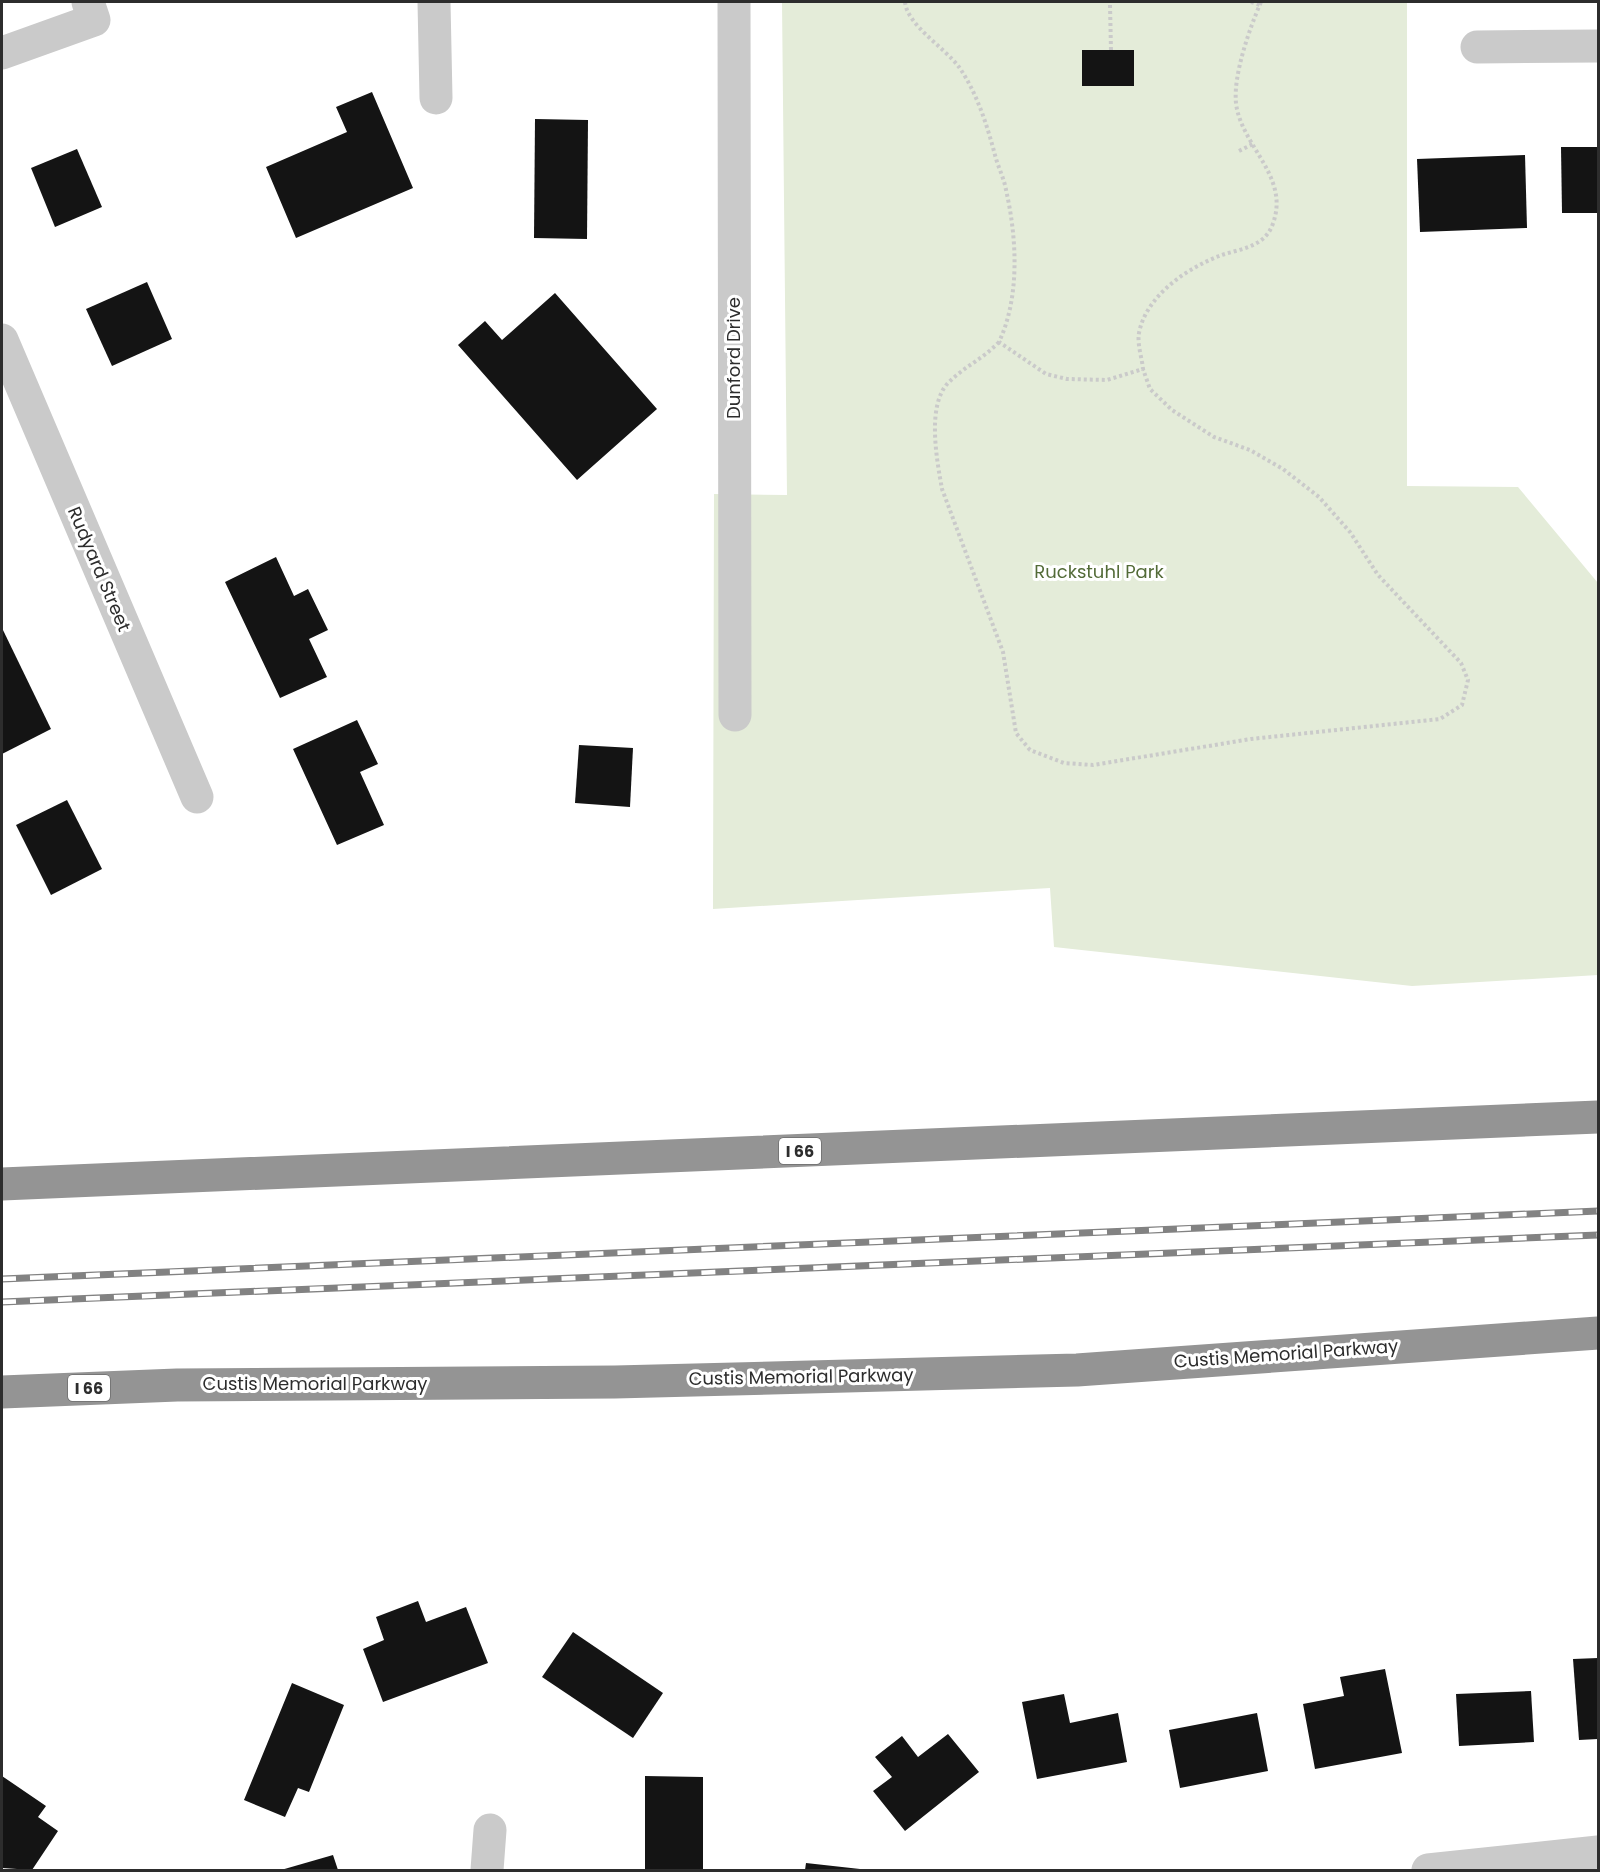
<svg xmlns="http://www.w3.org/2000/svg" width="1600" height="1872" font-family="Poppins,sans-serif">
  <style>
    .green { fill: #e4ecd9 }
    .building { fill: #141414 }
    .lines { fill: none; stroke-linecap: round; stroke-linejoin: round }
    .path { stroke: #cacaca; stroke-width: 4; stroke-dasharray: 3 3; stroke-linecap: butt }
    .minor { stroke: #cacaca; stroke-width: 33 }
    .highway { stroke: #949494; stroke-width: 33 }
    .rail-casing { stroke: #828282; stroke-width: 7 }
    .rail { stroke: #fff; stroke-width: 4.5; stroke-dasharray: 14; stroke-linecap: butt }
    .labels { text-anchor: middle; stroke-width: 6; stroke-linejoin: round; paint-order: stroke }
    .shield { fill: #fff; stroke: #6c6c6c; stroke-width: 1.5 }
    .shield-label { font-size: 16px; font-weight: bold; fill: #2d2d2d }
    .street-label { font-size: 18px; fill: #2d2d2d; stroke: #fff }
    .park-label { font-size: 18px; fill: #536b38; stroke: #fff }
  </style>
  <rect width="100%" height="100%" fill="#fff"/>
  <path class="green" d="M782,2H1407V486L1518,487L1598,583V975L1412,986L1054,947L1050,888L713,909L714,494L787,495Z"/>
  <g class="building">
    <rect x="1082" y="50" width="52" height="36"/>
    <path d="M372,92L413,188L296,238L266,167L347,132L336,107Z"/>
    <path d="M535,119L588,120L587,239L534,238Z"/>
    <path d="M1561,147H1598V213H1562Z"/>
    <path d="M77,149L102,207L55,227L31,168Z"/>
    <path d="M1525,155L1527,228L1420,232L1417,159Z"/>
    <path d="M147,282L172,339L112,366L86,309Z"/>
    <path d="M555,293L657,409L577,480L458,345L485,321L502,340Z"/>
    <path d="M276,557L294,596L308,589L328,630L309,639L327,677L280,698L225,582Z"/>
    <path d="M2,628L51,729L2,754Z"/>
    <path d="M357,720L378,764L360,772L384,825L337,845L293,749Z"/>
    <path d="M579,745L633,748L630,807L575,803Z"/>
    <path d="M67,800L102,869L51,895L16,825Z"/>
    <path d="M418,1601L426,1622L466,1607L488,1663L383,1702L363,1649L384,1640L376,1617Z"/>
    <path d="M573,1632L663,1693L633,1738L542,1677Z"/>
    <path d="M1598,1658V1739L1579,1740L1573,1659Z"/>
    <path d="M1385,1669L1402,1753L1315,1769L1303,1704L1344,1696L1340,1677Z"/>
    <path d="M292,1683L344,1705L309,1792L298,1788L285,1817L244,1800Z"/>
    <path d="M1531,1691L1534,1742L1459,1746L1456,1694Z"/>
    <path d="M1064,1694L1070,1723L1118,1713L1127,1762L1037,1779L1022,1702Z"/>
    <path d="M1257,1713L1268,1771L1180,1788L1169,1730Z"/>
    <path d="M948,1734L979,1772L905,1831L873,1791L892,1777L875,1757L902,1736L918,1757Z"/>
    <path d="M2,1776L46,1806L38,1817L58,1831L32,1870L2,1868Z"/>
    <path d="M645,1776L703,1777V1870H645Z"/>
    <path d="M333,1855L338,1870H281Z"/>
    <path d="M806,1863L860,1869V1870H805Z"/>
  </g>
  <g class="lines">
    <g class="path">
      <path d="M905,2C907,25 945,48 959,67C977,93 987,125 995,155C998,167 1004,178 1006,190C1017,238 1020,297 999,342L1046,374L1067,379L1107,380L1143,369C1142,358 1137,344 1139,333C1146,296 1186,269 1219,256C1238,249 1263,248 1272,226C1292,177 1241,147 1236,103C1233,75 1250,27 1261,2"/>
      <path d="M1251,2L1260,5"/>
      <path d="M1110,5L1111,50"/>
      <path d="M1239,151L1253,144"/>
      <path d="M999,342C984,358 964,367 949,382C926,404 937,461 942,489L1003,652L1016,733L1030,750L1064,763L1093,765L1251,739L1440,719L1462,705L1468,680L1461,663L1378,575L1350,532L1319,497L1283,469L1250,450L1214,437L1172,410L1150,389L1143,369"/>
    </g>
    <g class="minor">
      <path d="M434,2L436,98"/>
      <path d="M734,2L735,715"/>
      <path d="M1477,47L1598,46"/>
      <path d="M2,53L94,20L88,2"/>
      <path d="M2,340L197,797"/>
      <path d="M487,1870L490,1830"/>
      <path d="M1428,1870L1598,1852"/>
    </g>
    <g class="highway">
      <path d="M2,1184L1598,1117"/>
      <path d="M2,1392L177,1385L615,1382L1077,1370L1598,1333"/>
    </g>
    <g class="rail-casing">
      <g id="rail">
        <path d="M2,1279L1598,1211"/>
        <path d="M2,1302L1598,1235"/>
      </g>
    </g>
    <use href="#rail" class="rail"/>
  </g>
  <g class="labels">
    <g class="shield">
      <rect x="779" y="1138" width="42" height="26" rx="4.5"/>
      <rect x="68" y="1375" width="42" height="26" rx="4.5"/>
    </g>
    <g class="shield-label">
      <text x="800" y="1157">I 66</text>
      <text x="89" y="1394">I 66</text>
    </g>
    <g class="street-label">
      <text transform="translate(734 358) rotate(-90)" y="6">Dunford Drive</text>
      <text transform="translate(99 569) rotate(67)" y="6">Rudyard Street</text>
      <text transform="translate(1286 1354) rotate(-4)" y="6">Custis Memorial Parkway</text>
      <text transform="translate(801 1377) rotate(-1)" y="6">Custis Memorial Parkway</text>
      <text x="315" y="1390">Custis Memorial Parkway</text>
    </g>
    <g class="park-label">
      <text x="1099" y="578">Ruckstuhl Park</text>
    </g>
  </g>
  <rect width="1600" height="1872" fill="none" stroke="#2d2d2d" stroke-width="6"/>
</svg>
